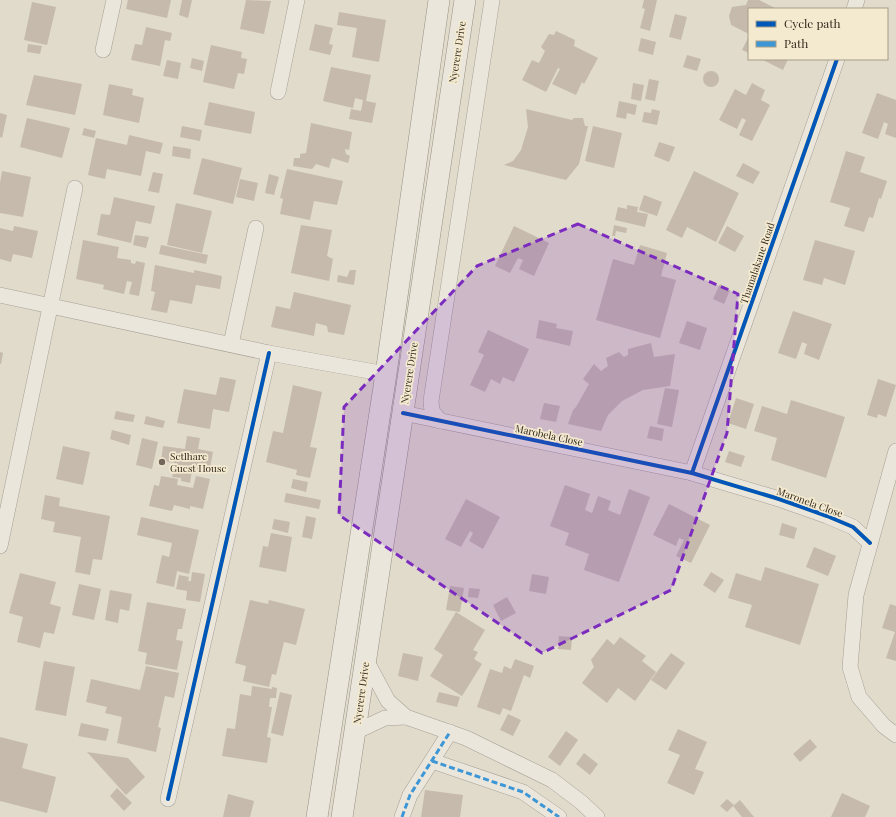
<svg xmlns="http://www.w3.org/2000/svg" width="896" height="817" font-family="'Playfair Display',serif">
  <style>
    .building { fill: #c5baac }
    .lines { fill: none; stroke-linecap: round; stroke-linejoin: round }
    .minor-casing { stroke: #a6a095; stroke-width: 16 }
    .secondary-casing { stroke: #969084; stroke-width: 22 }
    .minor { stroke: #eae6dc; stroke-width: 15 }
    .secondary { stroke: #eae6dc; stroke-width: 21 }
    .quiet { stroke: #3d96d5; stroke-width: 3; stroke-dasharray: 6 3; stroke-linecap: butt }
    .cycleway-casing { stroke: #f3ead0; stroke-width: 6 }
    .cycleway { stroke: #0057b8; stroke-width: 4 }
    .marked { fill: #7b2cbf; fill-opacity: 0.2; stroke: #7b2cbf; stroke-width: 3; stroke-dasharray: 8 5; stroke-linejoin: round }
    .poi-dot { fill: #71675a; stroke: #f3ead0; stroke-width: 1.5 }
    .labels { text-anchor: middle; stroke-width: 3.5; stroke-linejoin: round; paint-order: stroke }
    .street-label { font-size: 10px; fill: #34291d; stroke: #f3ead0 }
    .poi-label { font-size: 10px; fill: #34291d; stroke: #f3ead0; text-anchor: start }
  </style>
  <rect width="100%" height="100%" fill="#e1dbcb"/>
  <g class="building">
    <path d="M128,0H171L167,18L126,9Z"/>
    <path d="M182,0H192L188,18L179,15Z"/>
    <path d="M246,0L271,1L264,34L240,29Z"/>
    <path d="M644,0H657L650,31L640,28L645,9L642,8Z"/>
    <path d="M748,0H759L777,9H749V34L731,25L729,16L732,7L746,5Z"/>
    <path d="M32,2L56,7L47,45L24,40Z"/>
    <path d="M339,12L386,20L379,62L352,57L357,28L337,25Z"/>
    <path d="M675,14L687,17L681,40L669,37Z"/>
    <path d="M315,24L333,28L329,44L333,45L330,55L309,50Z"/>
    <path d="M146,27L172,33L170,41L165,40L160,66L131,60L135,44L142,45Z"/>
    <path d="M556,31L575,40L574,46L598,58L584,84L582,82L576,95L552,84L560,69L558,68L546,92L522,80L532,60L539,63L545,51L541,47L549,34L554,35Z"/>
    <path d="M749,36V53L742,50Z"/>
    <path d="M641,38L656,42L653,55L638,51Z"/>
    <path d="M28,44L42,46L40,54L27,52Z"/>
    <path d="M211,45L242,52L241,58L247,59L244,74L238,73L234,89L203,82Z"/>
    <path d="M687,55L701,59L697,71L683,67Z"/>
    <path d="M192,58L204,61L202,71L190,68Z"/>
    <path d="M761,59H788L783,70Z"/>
    <path d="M167,60L181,63L178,79L163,76Z"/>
    <path d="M331,67L371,75L366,101L376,103L372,123L349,119L351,109L361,111L363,100L355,98L353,108L323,101Z"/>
    <circle cx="711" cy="79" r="8"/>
    <path d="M34,75L82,84L75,115L26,105Z"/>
    <path d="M649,79L659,81L655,101L645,99Z"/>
    <path d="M633,83L644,85L641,101L631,99Z"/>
    <path d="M752,83L765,90L761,100L770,105L752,141L739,135L746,120L742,118L737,129L719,120L735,89L746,95Z"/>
    <path d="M109,84L133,89L132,95L144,98L139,123L103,115Z"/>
    <path d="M877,93L896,100V138L885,134L888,124L884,122L878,139L862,133Z"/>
    <path d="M619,101L637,105L635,115L627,113L626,119L616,117Z"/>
    <path d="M209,102L255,112L251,134L204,125Z"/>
    <path d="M526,109L572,120L574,118H583L585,126H588L579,164L566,180L504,165L513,161L521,150L528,127Z"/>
    <path d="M652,109L660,111L657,125L642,122L644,112L651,113Z"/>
    <path d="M0,113L7,115L2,138L0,137Z"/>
    <path d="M27,118L70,128L62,158L20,147Z"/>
    <path d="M311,123L352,132L349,150L345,149L346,154L350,156L348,163L332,158L329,168L316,164L312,169L293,166L294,158H300V154L306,153Z"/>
    <path d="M182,126L202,130L200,141L180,137Z"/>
    <path d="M593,126L622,133L614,168L585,161Z"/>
    <path d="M84,128L96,131L94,138L82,135Z"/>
    <path d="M129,135L163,143L160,154L146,151L141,176L107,169L105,179L88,175L96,138L127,145Z"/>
    <path d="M659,142L675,147L669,162L654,156Z"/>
    <path d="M173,146L191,149L190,159L172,156Z"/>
    <path d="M846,151L865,157L860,172L887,181L881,199L879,198L873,218L869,217L864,232L844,226L850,208L830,202Z"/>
    <path d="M202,158L242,168L233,204L193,194Z"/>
    <path d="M743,163L760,172L753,184L736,176Z"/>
    <path d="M287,169L343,181L337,205L314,201L310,220L280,214L283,199L280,198Z"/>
    <path d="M2,171L31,177L23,217L0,213V183Z"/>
    <path d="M694,171L739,193L716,242L687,227L682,238L666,230Z"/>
    <path d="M153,172L163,174L159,193L148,191Z"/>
    <path d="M269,174L279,177L274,195L265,193Z"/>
    <path d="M240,179L258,183L254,201L236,197Z"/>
    <path d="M644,195L662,202L657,216L639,210Z"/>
    <path d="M114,197L155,206L151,224L136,221L131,243L97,235L101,214L110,215Z"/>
    <path d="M176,203L212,211L202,253L167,245Z"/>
    <path d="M627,205L638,207L637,212L648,214L645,227L615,220L618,207L627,209Z"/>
    <path d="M301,225L332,230L327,256L333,259L329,281L291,273Z"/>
    <path d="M614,225L627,228L626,233L616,231L615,236H612Z"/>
    <path d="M14,226L38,231L32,258L13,254L11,262L0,259V228L13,231Z"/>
    <path d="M514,226L549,243L534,276L519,269L523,260L518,258L510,273L495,266Z"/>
    <path d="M727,226L744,236L735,252L718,243Z"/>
    <path d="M135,235L149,237L146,248L133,245Z"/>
    <path d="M83,240L119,247L117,258L131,260V263L135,264L136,261L145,263L139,296L129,294L132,282L127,281L124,294L103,289L104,285L76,279Z"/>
    <path d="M815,240L855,251L845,285L824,278L822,285L803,280Z"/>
    <path d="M161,245L208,255L206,264L159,254Z"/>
    <path d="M640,245L667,253L661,276L676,280L660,338L596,320L613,259L634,265Z"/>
    <path d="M155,265L194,273V270L222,276L220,289L196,285L192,304L170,300L167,313L151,310L155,292L151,291Z"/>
    <path d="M350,270H356L354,285L337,282L338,275L347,277Z"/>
    <path d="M720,284L730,290L724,304L713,299Z"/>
    <path d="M294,292L351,305L344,335L328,332L327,326L316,323L314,336L271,327L276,306L290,309Z"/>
    <path d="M793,311L832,324L819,360L804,354L807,344L802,342L796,359L778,353Z"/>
    <path d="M539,320L557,324L556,328L573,331L570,346L536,338Z"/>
    <path d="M687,321L707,328L700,350L679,343Z"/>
    <path d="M488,330L529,349L514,382L503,377L500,384L491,379L485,392L470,385L484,355L478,352Z"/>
    <path d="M651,343L654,357L675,354L670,386L643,390L622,401L608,415L601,431L568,424L573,410L576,407L589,384L583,379L594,364L601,371L608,366L606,358L619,352L624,357L628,355V349Z"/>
    <path d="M0,352L3,353L1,364H0Z"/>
    <path d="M220,377L236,380L229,412L213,409L210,429L177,423L184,389L216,395Z"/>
    <path d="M878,379L896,385L886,417L878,414L877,418L867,415Z"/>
    <path d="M293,385L322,392L310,447L317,448L310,478L296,475L297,470L266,462L273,431L283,433Z"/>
    <path d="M665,388L679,390L672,427L657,424Z"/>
    <path d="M736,398L754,404L746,429L728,423Z"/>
    <path d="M791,400L845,417L826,478L771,460L777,438L754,431L762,406L787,414Z"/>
    <path d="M544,403L560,406L556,422L540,419Z"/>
    <path d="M116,411L135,415L133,422L114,419Z"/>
    <path d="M146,416L165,421L163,428L144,424Z"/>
    <path d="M650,426L664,429L662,441L647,438Z"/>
    <path d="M112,430L131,435L129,445L110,439Z"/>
    <path d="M187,436L200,438L198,449L213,452L209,473L192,470L190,483L181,481V478L172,477L175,463L161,461L163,446L185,449Z"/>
    <path d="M142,438L158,442L152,469L136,465Z"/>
    <path d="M63,446L90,452L83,485L56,479Z"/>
    <path d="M729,451L745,456L741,467L725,462Z"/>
    <path d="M161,476L178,479L177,485L193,488L196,476L210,479L203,509L190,506V509L174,505L172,511L149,506L154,485L159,486Z"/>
    <path d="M293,479L308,482L306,492L291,488Z"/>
    <path d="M565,485L590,494L585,510L592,513L598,496L611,501L608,510L620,515L629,489L650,497L619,582L584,570L589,554L565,545L569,533L550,526Z"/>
    <path d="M286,493L321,500L319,509L284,502Z"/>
    <path d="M45,495L60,498L59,506L110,516L102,560L93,559L90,575L75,572L81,537L53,532L55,522L41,519Z"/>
    <path d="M466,499L500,517L483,549L469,541L473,533L470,531L461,547L445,539Z"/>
    <path d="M669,504L710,525L691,563L676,556L684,540L679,538L676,546L653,535Z"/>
    <path d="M306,516L316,518L312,539L302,537Z"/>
    <path d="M141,517L199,530L189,574L177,571L174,587L156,583L162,555L169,557L172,543L137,535Z"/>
    <path d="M274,519L290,522L288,533L272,529Z"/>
    <path d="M782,523L797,528L794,539L779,535Z"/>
    <path d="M271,533L292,537L286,572L259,567L263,546L268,547Z"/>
    <path d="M814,547L836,556L828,576L806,567Z"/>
    <path d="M765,567L819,584L800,645L745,627L752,605L728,598L736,573L761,581Z"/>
    <path d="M192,572L205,574L200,602L186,600L187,591L176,589L179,575L189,577L188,581H191Z"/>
    <path d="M711,572L724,580L715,593L703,585Z"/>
    <path d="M20,573L56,582L50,604L61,607L54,634L44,632L40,648L17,642L23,617L9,613Z"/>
    <path d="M532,574L549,577L546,594L529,591Z"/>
    <path d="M79,584L101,589L94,620L72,615Z"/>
    <path d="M450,586L464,588L460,612L446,610Z"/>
    <path d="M469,588L480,589L478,598L468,597Z"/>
    <path d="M110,590L132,594L129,611L120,609L118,623L105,620Z"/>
    <path d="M507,597L516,613L501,621L493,605Z"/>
    <path d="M250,600L268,604L269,600L305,609L296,645L284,642L276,675L272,674L269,687L243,681L246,666L235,663Z"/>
    <path d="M147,602L186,609L182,629H178L176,640L183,641L177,670L145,664L147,653L138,651Z"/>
    <path d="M890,604L896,606V661L886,658L895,632L882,628Z"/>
    <path d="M456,612L485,630L473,650L478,652L474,659L482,664L462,696L430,676L443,655L434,649Z"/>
    <path d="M559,636L572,637L571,650L558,649Z"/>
    <path d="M620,637L646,656L642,661L656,672L635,701L618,688L607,703L582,683L594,667L591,660L607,639L614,645Z"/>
    <path d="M403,653L423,657L418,681L398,676Z"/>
    <path d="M671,653L685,663L666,690L651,680Z"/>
    <path d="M515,659L534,666L530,678L524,675L511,711L503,708L500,715L477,707L490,669L502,673L504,666L511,669Z"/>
    <path d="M44,661L75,667L66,716L35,710Z"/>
    <path d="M146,666L179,673L174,698L165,696L158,727L161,728L156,752L117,743L122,717L105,713L107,707L86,702L91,679L140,690Z"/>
    <path d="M252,686L272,689V687L277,688L276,698H270L269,707H272L267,737L271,738L267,763L222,756L227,728L235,729L240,694L251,696Z"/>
    <path d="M280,692L292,695L283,736L271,733Z"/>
    <path d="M439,692L460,697L457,707L436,702Z"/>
    <path d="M508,714L521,720L513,736L500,730Z"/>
    <path d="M81,723L109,729L106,741L78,736Z"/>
    <path d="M678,729L707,742L695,769L704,772L694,795L667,783L680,755L668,750Z"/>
    <path d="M566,731L578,740L560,766L548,757Z"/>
    <path d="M0,737L28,744L22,768L56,777L47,813L0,801Z"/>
    <path d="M810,739L817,747L800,762L793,754Z"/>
    <path d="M87,752L128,758L145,777L126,795Z"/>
    <path d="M584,753L598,764L590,775L576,764Z"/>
    <path d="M117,788L132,803L124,811L110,796Z"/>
    <path d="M425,790L463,795L460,817H421Z"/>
    <path d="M842,793L870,806L865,817H831Z"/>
    <path d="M228,794L254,801L250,817H223Z"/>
    <path d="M727,799L734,805L727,812L720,806Z"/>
    <path d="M740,800L754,817H742L733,806Z"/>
  </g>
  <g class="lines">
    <g class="minor-casing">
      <g id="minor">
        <path d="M854,9L857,0"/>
        <path d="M103,50L114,0"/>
        <path d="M278,92L297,0"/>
        <path d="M0,295L269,353L386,374"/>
        <path d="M231,344L256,228"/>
        <path d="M403,413L692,473L779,499L827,516L853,527L870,543"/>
        <path d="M440,421L432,411L431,401L492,0"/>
        <path d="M896,451L856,595L850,667L859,697L884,726L896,735"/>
        <path d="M692,473L837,59"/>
        <path d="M0,546L75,188"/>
        <path d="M366,660L388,701L406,717L466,738L552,780L581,802L597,817"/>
        <path d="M355,732L385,718L406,717"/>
        <path d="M432,761L523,792L559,817"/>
        <path d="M168,799L269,353"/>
        <path d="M402,817L410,795L450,732"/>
      </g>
    </g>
    <g class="secondary-casing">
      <g id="secondary">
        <path d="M317,817L386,374L439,0"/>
        <path d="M342,817L465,0"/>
      </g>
    </g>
    <use href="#minor" class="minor"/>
    <use href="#secondary" class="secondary"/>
    <g class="quiet">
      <path d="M432,761L523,792L559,817"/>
      <path d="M402,817L410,795L450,732"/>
    </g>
    <g class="cycleway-casing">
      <g id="cycleway">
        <path d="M403,413L692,473L779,499L827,516L853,527L870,543"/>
        <path d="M692,473L837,59"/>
        <path d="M168,799L269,353"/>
      </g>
    </g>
    <use href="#cycleway" class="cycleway"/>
  </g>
  <path class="marked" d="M578,224L738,294L727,433L671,590L542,653L339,515L344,407L477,266Z"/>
  <circle class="poi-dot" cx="162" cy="462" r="4"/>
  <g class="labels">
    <g class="street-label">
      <text transform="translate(457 52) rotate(-81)" y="4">Nyerere Drive</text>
      <text transform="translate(757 263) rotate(-71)" y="4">Thamalakane Road</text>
      <text transform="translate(409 373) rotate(-81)" y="4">Nyerere Drive</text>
      <text transform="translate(549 435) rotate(12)" y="4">Marobela Close</text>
      <text transform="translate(810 502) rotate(20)" y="4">Maronela Close</text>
      <text transform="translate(361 693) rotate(-82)" y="4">Nyerere Drive</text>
    </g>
    <g class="poi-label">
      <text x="170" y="460">Setlhare<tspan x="170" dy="12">Guest House</tspan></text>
    </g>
  </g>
  <rect x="748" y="8" width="140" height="52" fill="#f3ead0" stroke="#a79d88"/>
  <rect x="756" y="21" width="20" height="6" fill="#0057b8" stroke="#a79d88"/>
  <text x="784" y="28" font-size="12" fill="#34291d">Cycle path</text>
  <rect x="756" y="41" width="20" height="6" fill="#3d96d5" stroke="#a79d88"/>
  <text x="784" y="48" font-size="12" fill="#34291d">Path</text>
</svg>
